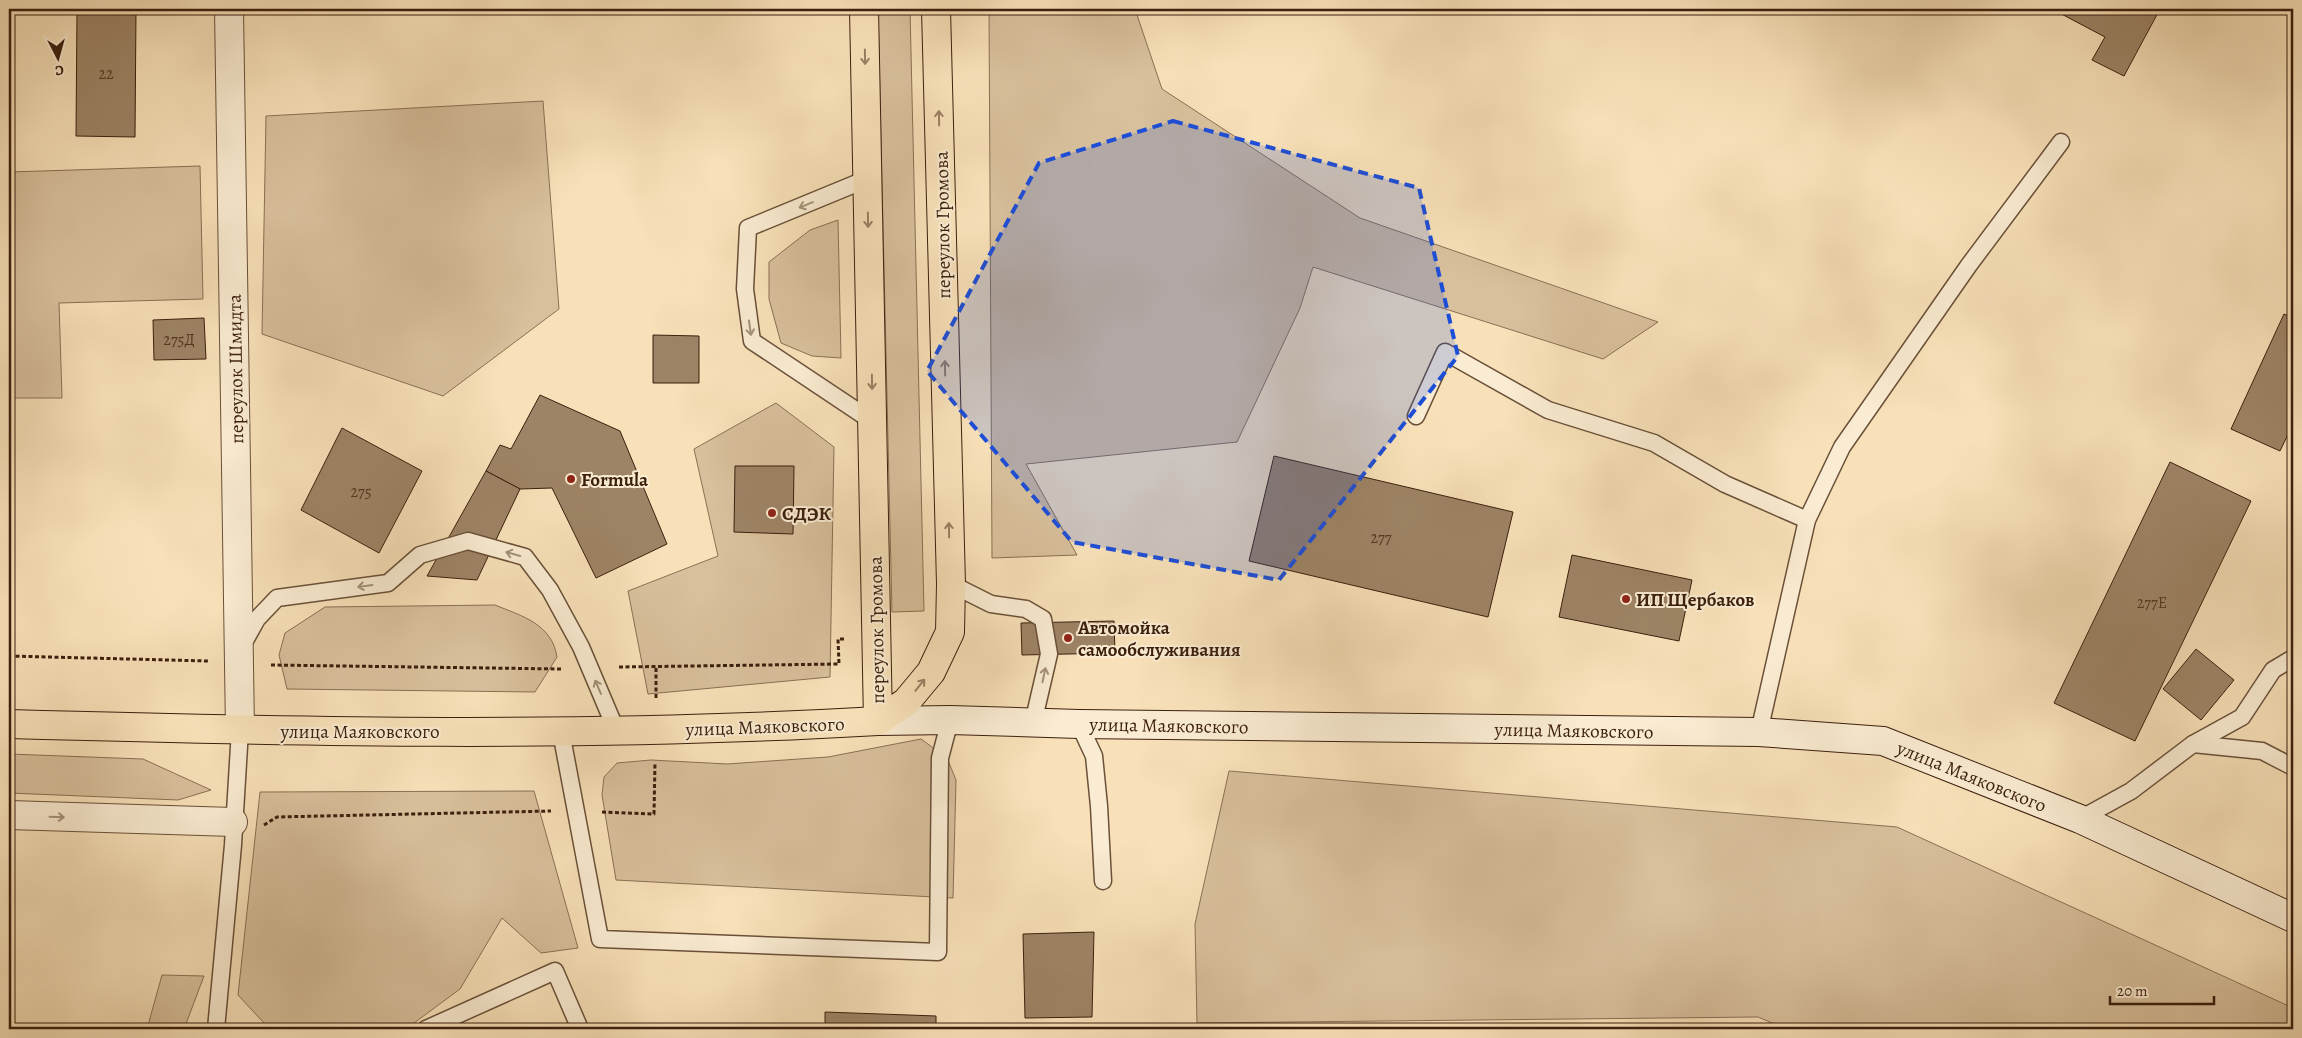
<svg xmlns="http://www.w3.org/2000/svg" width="2302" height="1038" font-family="Alegreya,serif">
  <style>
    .green { fill: #d8c09c; stroke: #8a7054 }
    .building { fill: #9d8466; stroke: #3b1f0d }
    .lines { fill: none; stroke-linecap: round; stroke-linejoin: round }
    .lane-casing { stroke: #6a5038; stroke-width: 19 }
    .street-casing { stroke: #6a5038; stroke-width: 30 }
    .secondary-casing { stroke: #3b1f0d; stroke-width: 30 }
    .primary-casing { stroke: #3b1f0d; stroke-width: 30 }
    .path { stroke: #3b1f0d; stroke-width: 3; stroke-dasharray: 4 2.5; stroke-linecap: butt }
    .lane { stroke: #faecd2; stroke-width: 16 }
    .street { stroke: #faecd2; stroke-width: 28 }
    .secondary { stroke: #faecd2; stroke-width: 28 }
    .primary { stroke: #f8e1b9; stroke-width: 28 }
    .oneway { stroke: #9a8063 }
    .oneway2 { stroke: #a49079 }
    .marked { fill: #1d4ed8; fill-opacity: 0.2; stroke: #1d4ed8; stroke-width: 4; stroke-dasharray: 10 6; stroke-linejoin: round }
    .poi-dot { fill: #8f2418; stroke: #faecd2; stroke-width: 2 }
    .labels { text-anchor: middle; stroke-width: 4; stroke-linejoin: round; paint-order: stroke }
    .number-label { font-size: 16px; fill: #543823 }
    .street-label { font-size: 19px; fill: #3b1f0d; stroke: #faecd2 }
    .poi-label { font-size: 19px; font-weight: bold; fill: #3b1f0d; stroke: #faecd2; text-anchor: start }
  </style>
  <rect width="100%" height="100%" fill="#f8e1b9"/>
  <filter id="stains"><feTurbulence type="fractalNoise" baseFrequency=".004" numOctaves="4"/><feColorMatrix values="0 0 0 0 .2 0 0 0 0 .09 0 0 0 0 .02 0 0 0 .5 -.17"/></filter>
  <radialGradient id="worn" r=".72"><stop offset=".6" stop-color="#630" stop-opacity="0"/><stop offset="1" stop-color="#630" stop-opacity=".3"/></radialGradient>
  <g class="green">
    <path d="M878,9H910L924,611L892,612Z"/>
    <path d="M989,9H1135L1162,89L1360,218L1658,322L1603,359L1313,267L1300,308L1237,442L1026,464L1077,555L992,558Z"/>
    <path d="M543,101L559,309L443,396L262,334L266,116Z"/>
    <path d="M200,166L203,299L59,303L62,398H9V172Z"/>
    <path d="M838,220L841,358L812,356L781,343L769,299V262L810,230Z"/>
    <path d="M776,403L834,447L830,677L648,694L628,591L718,556L694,449Z"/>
    <path d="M495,605C522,616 552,624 557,657L535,692L287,689L279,655L285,633L325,607Z"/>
    <path d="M921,739L947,758L956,780L953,898L616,880L602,795L604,777L617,763L651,760L727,764L828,757Z"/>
    <path d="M9,754L143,759L211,790L178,800L9,793Z"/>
    <path d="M1229,771L1897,827L2293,1008V1029H1786L1758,1017L1197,1023L1195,924Z"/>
    <path d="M534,791L578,948L541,953L502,918L460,989L410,1026L376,1029H295L264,1023L238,995L260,792Z"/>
    <path d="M162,975L204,976L184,1029H147Z"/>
  </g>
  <g class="building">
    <path d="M77,9H136L135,137L76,136Z"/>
    <path d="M2052,9H2110L2115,12L2117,9H2160L2124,76L2092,60L2105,37Z"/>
    <path d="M2284,314L2293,318V424L2280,451L2231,429Z"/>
    <path d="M204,318L206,359L154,360L153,320Z"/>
    <path d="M653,335L699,336V383H653Z"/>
    <path d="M540,395L620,431L667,544L596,578L552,488L520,489L486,471L500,445L511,449Z"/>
    <path d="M342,428L422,471L379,553L301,510Z"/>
    <path d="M1274,456L1513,512L1488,617L1249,561Z"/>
    <path d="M2170,462L2251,501L2135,741L2054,703Z"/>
    <path d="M735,466H794L793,534L734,532Z"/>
    <path d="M486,471L520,489L477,580L427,576Z"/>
    <path d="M1572,555L1692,580L1679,641L1559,617Z"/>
    <path d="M1114,621L1115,653L1022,655L1021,623Z"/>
    <path d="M2196,649L2234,680L2201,720L2163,689Z"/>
    <path d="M1094,932L1092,1017L1025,1018L1023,934Z"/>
    <path d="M825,1012L936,1016V1029H825Z"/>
  </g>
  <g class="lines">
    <g class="lane-casing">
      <g id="lane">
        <path d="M867,179L748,228L745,289L752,341L872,421"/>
        <path d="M1416,416L1445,352L1548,410L1654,443L1725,484L1807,520"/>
        <path d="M951,584L991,604L1026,609L1043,619L1049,654L1033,723"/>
        <path d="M242,646L257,619L277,598L388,583L420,555L468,541L525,557L550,590L581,647L617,732"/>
        <path d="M1079,724L1094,756L1099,806L1103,881"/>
        <path d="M561,732L600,939L938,952L940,758L950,720"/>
        <path d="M1759,732L1807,520L1842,447L1969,265L2061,142"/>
        <path d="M2193,744L2262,751L2293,767"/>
        <path d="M2080,819L2131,791L2193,744L2242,717L2273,670L2293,658"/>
        <path d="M216,1029L233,845L240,730"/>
        <path d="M426,1029L555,971L580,1029"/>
      </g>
    </g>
    <g class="street-casing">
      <g id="street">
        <path d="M229,9L240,730"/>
        <path d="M9,815L233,822"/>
      </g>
    </g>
    <g class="secondary-casing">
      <path id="secondary" d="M878,721L950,720L1079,724L1759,732L1883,741L2080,819L2293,918"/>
    </g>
    <g class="primary-casing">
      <g id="primary">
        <path d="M864,9L878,721L906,702L931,672L950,632L951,584L936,9"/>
        <path d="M9,724C298,732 588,738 878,721"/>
      </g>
    </g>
    <g class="path">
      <path d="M9,656L208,661"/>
      <path d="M271,665L562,669"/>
      <path d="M619,667L839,664L838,639H844"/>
      <path d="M656,698V667"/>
      <path d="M602,812L654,814L655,762"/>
      <path d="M264,825L277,817L551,811"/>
    </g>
    <use href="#lane" class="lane"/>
    <use href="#street" class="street"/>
    <use href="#secondary" class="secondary"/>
    <use href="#primary" class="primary"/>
  </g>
  <defs><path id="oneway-shaft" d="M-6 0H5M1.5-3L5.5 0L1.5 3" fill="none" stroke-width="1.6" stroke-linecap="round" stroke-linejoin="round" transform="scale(1.25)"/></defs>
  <g class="oneway">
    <use href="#oneway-shaft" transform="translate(865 57) rotate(89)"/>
    <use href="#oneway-shaft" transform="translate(939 118) rotate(-91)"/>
    <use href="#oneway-shaft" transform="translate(868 220) rotate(89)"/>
    <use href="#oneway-shaft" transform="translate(945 368) rotate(-91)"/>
    <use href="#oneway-shaft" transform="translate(872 382) rotate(89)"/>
    <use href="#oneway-shaft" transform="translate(949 530) rotate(-91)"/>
    <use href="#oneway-shaft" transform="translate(920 685) rotate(-51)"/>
  </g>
  <g class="oneway2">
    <use href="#oneway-shaft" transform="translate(806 205) rotate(158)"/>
    <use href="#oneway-shaft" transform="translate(750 328) rotate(82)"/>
    <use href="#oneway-shaft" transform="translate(513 554) rotate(-164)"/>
    <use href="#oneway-shaft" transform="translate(365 586) rotate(172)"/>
    <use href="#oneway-shaft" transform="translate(1044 675) rotate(-78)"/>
    <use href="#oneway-shaft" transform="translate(598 687) rotate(-113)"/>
    <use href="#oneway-shaft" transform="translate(57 817) rotate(2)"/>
  </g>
  <path class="marked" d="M1173,121L1419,188L1458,356L1279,580L1072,542L927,371L1039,163Z"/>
  <g class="poi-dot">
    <circle cx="571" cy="479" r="5"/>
    <circle cx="772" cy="513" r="5"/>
    <circle cx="1626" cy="599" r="5"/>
    <circle cx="1068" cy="638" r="5"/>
  </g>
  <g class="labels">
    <g class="number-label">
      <text x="106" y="79">22</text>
      <text x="179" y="345">275Д</text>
      <text x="361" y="497">275</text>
      <text x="1381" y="543">277</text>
      <text x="2152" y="608">277Е</text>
    </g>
    <g class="street-label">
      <text transform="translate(942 225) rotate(-91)" y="7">переулок Громова</text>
      <text transform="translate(235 369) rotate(-91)" y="7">переулок Шмидта</text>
      <text transform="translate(876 630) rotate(-91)" y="7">переулок Громова</text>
      <text transform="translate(1169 725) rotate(1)" y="7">улица Маяковского</text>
      <text transform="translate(765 726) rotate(-2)" y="7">улица Маяковского</text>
      <text transform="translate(1574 730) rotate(1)" y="7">улица Маяковского</text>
      <text x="360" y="738">улица Маяковского</text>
      <text transform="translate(1972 776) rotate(22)" y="7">улица Маяковского</text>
    </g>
    <g class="poi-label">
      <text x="581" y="486">Formula</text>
      <text x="782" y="520">СДЭК</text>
      <text x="1636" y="606">ИП Щербаков</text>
      <text x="1078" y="634">Автомойка<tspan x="1078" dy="22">самообслуживания</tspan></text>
    </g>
  </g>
  <rect width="2302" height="1038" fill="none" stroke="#f8e1b9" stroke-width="30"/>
  <rect x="10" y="10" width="2282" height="1018" fill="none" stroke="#3b1f0d" stroke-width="2.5"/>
  <rect x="15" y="15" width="2272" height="1008" fill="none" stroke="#3b1f0d"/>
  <g transform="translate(58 58) rotate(174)" stroke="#faecd2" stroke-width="4" paint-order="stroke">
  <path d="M0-4L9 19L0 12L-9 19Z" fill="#3b1f0d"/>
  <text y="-8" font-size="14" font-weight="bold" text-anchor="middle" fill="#3b1f0d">С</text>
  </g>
  <path d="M2110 996v8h104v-8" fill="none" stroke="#3b1f0d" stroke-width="2.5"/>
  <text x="2117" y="996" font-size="15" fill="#3b1f0d" stroke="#faecd2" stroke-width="4" paint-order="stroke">20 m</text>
  <rect width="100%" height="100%" filter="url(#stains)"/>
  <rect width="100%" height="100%" fill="url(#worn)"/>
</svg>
